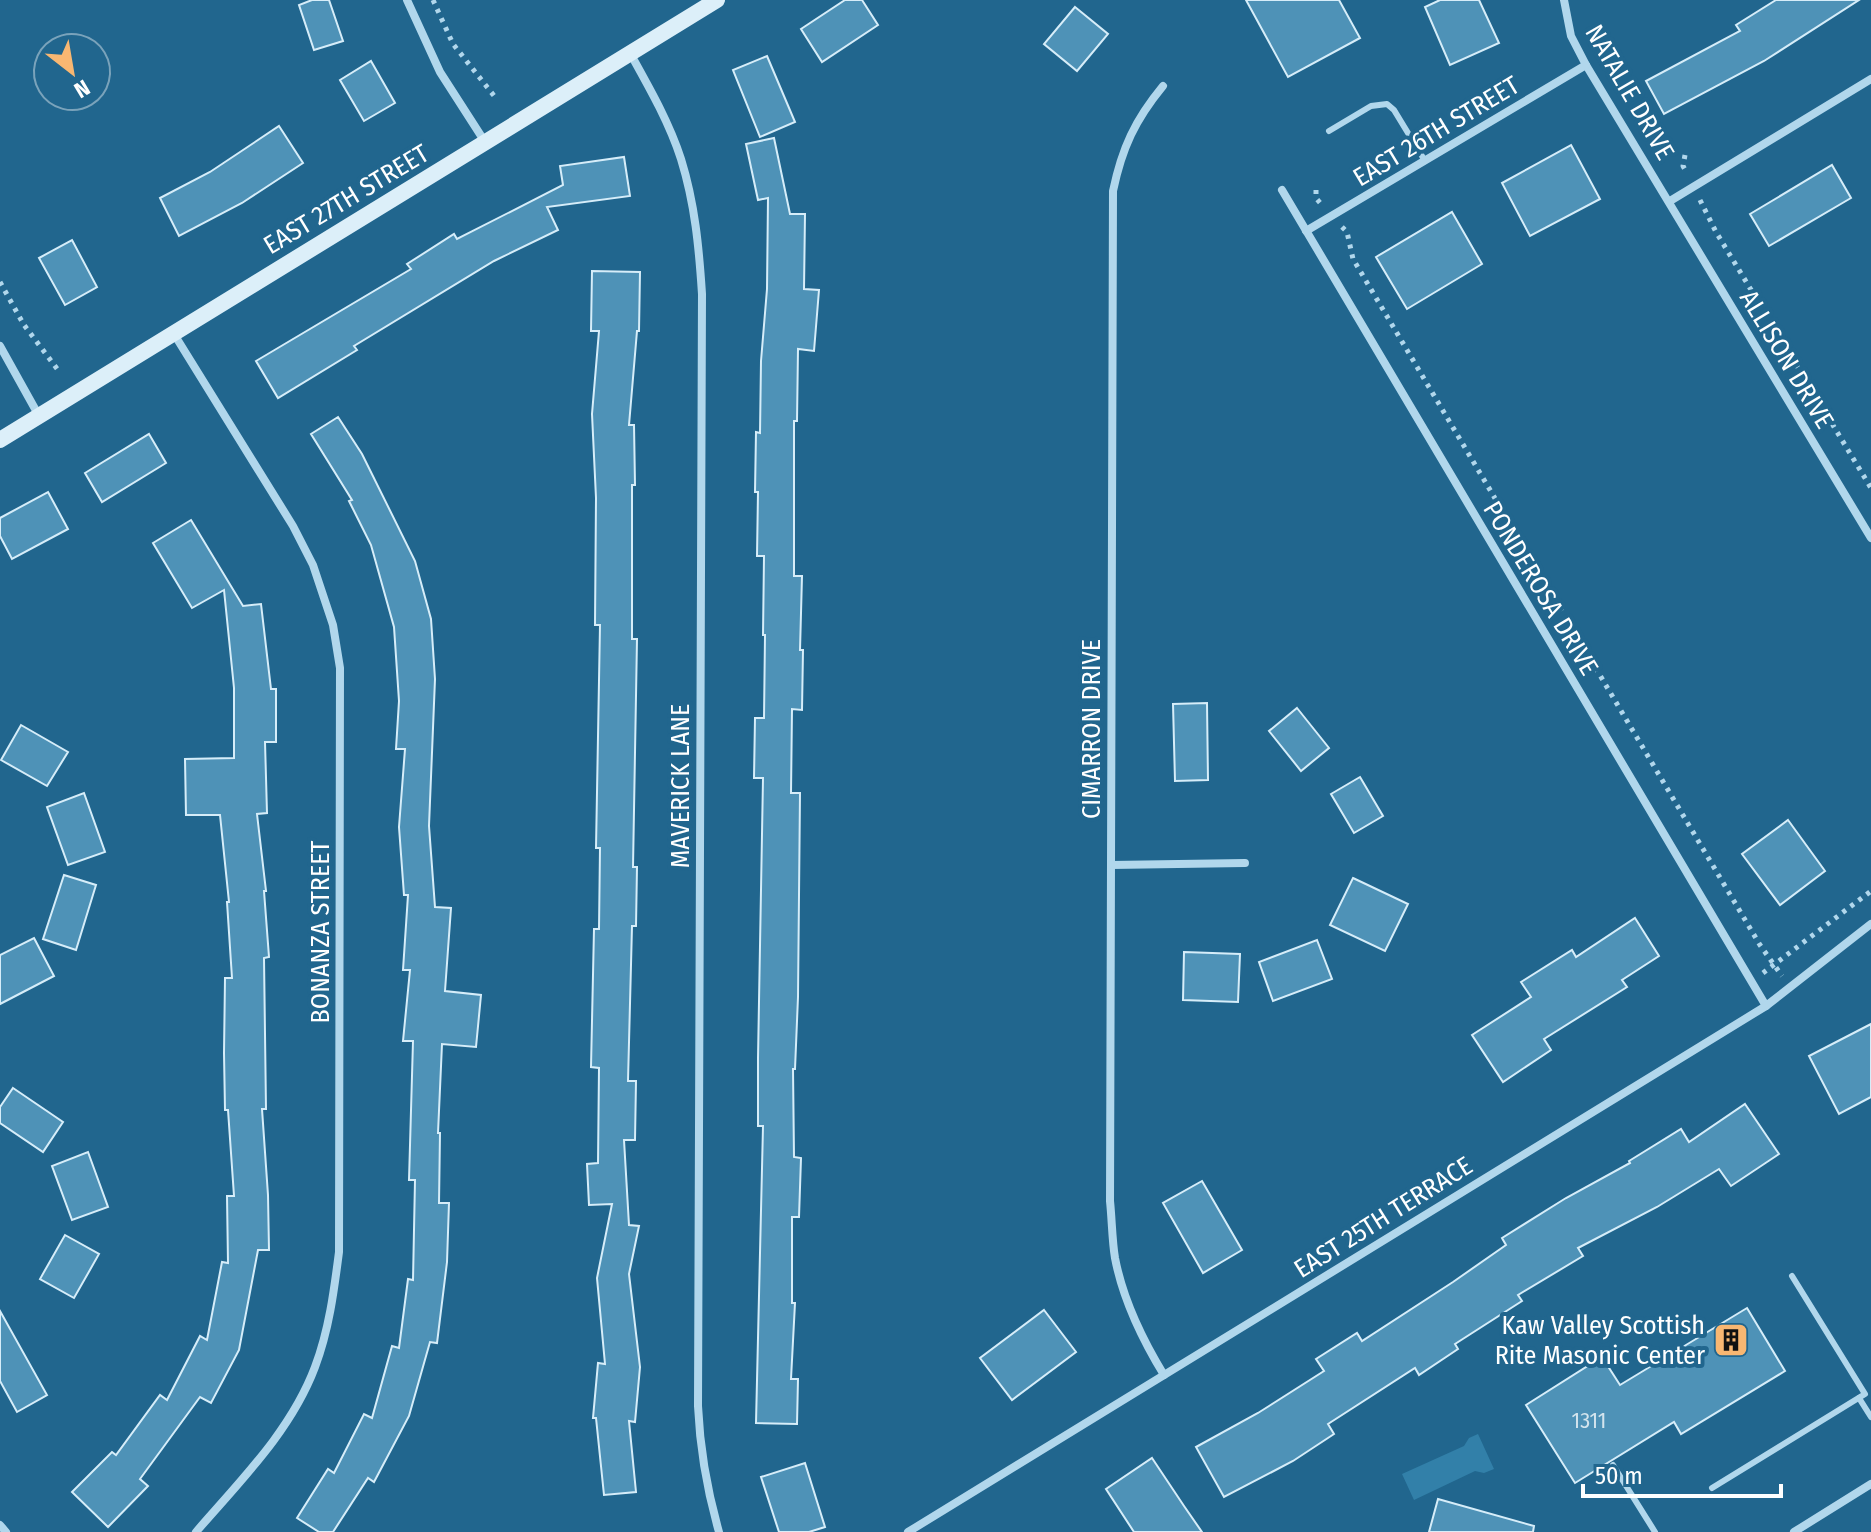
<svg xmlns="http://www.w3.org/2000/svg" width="1871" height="1532" font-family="'Fira Sans Condensed',sans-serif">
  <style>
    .green { fill: #3280a9 }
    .building { fill: #4e92b7; stroke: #d6edf9; stroke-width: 2 }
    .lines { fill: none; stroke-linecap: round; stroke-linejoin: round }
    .path { stroke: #b1d7ec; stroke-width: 5; stroke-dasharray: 4 6; stroke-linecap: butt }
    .lane { stroke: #b1d7ec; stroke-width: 6 }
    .street { stroke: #b1d7ec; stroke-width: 8 }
    .secondary { stroke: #dceff9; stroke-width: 16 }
    .labels { text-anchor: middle; stroke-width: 8; stroke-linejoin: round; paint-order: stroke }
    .number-label { font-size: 22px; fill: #d3e4ed }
    .street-label { font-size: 26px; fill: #fff; stroke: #21668e }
    .poi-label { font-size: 26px; fill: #fff; stroke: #21668e; text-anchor: end }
  </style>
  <rect width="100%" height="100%" fill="#21668e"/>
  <path class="green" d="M1478,1434L1494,1469L1484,1473L1475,1471L1414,1500L1402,1474L1464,1446L1469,1438Z"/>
  <g class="building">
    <path d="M312,0H329L343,41L314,50L299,5Z"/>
    <path d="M845,0H862L878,25L822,62L801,29Z"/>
    <path d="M1246,0H1339L1360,38L1288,77Z"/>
    <path d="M1440,0H1479L1499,43L1450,65L1425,7Z"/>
    <path d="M1776,0H1859L1764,61L1664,114L1646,81L1740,31L1736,25Z"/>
    <path d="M1075,7L1108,34L1077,71L1044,44Z"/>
    <path d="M767,56L795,122L760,137L733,70Z"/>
    <path d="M371,61L395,103L364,121L340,80Z"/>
    <path d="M279,126L303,163L242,203L179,236L160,198L210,172Z"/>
    <path d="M774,138L790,214H805L804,289L819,290L814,351L798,349L797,421H794V576H802L800,650H803L802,710L792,709L791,793H800L798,997L795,1069H793L794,1157L801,1158L799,1217H792V1303H795L791,1379H798L797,1424L756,1423L763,1126H758V1058L763,778H754L755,718H764L765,635H763L764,556H757L758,492H755L756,432L760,433L761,361L767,289L768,198L758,200L746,144Z"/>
    <path d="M1571,145L1600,199L1530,236L1502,183Z"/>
    <path d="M624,157L630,196L547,207L558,230L494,261L354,346L357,350L278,398L256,361L411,269L407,264L454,234L457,239L563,185L560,166Z"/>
    <path d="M1832,165L1851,198L1769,246L1750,214Z"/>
    <path d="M1452,212L1482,264L1407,309L1376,257Z"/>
    <path d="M72,240L97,287L65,305L39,258Z"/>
    <path d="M592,271L640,272L639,331H637L629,425H634L635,485H632V639H637L633,867H637L636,926H632L628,1081H636L635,1140H624L629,1225L639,1226L629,1274L640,1367L635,1422L629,1421L636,1492L604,1495L596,1418H593L598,1363L605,1364L597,1278L612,1204L589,1205L587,1164L598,1163L599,1068L591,1067L594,929H599L600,848H596L600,625H595L596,498L592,414L599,331H591Z"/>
    <path d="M338,417L362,454L415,561L431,619L435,679L429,826L435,907L451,908L445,991L481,995L476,1047L442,1044L438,1133H440L439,1203H449L447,1262L437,1343L430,1342L409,1416L374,1482L368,1478L333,1532H319L297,1518L328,1469L334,1473L364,1414L372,1418L392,1346L399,1348L408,1279L413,1280L415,1180H409L413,1041H403L410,970H403L408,895H404L399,827L405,749H396L399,701L394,627L371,545L349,501L352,500L311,434Z"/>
    <path d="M149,434L166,463L102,502L85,473Z"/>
    <path d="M48,492L68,529L12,559L0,536V518Z"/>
    <path d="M191,520L243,606L261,604L271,689H276V742H265L267,813L257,814L266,891H264L269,957L264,958L266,1109H262L268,1195L269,1250H258L239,1350L211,1403L200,1397L140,1479L148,1486L108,1527L72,1492L112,1452L116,1455L160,1395L167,1400L200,1336L207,1340L222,1262L228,1263L227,1196H234L228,1110H225L224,1053L225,978H232L227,902H229L220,815H186L185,759L234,758V688L224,590L192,608L153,543Z"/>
    <path d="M1207,703L1208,780L1175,781L1173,704Z"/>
    <path d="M1297,708L1329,748L1301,771L1269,731Z"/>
    <path d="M21,725L68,752L47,786L1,760Z"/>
    <path d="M1360,777L1383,816L1354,833L1331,794Z"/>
    <path d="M84,793L105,852L68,865L47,807Z"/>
    <path d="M1788,820L1825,871L1780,905L1742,854Z"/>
    <path d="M64,875L96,885L76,950L43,939Z"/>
    <path d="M1353,878L1408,904L1385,951L1330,925Z"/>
    <path d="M1635,918L1659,956L1622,980L1627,987L1544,1039L1551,1050L1503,1082L1472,1035L1531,997L1521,982L1572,950L1576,957Z"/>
    <path d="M34,938L54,976L0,1004V955Z"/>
    <path d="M1317,940L1332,979L1273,1001L1259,962Z"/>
    <path d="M1184,952L1240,954L1238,1002L1183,1000Z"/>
    <path d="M1871,1024V1097L1839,1114L1809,1056Z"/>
    <path d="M13,1088L63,1122L43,1152L0,1123V1107Z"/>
    <path d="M1745,1104L1779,1154L1731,1186L1719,1169L1657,1207L1578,1248L1583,1256L1518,1295L1522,1301L1455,1344L1458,1349L1419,1375L1415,1368L1328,1424L1334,1434L1293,1461L1224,1497L1196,1447L1258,1413L1324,1371L1316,1359L1357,1333L1362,1341L1453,1282L1506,1245L1502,1238L1566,1198L1630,1163L1629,1161L1681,1129L1689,1142Z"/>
    <path d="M88,1152L108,1207L72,1220L52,1166Z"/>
    <path d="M1202,1181L1242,1250L1203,1273L1163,1203Z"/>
    <path d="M65,1235L99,1254L74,1298L40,1279Z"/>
    <path d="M1747,1308L1785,1371L1681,1434L1674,1422L1575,1483L1526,1405L1602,1357L1620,1385Z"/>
    <path d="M1044,1310L1076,1352L1012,1400L980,1358Z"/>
    <path d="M0,1311L47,1395L17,1412L0,1381Z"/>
    <path d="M1152,1458L1184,1506L1202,1532H1134L1106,1489Z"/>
    <path d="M805,1463L825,1527L809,1532H779L761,1477Z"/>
    <path d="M1438,1499L1534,1526L1533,1532H1429Z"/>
  </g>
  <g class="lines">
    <g class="path">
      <path d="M433,0L453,44L495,97"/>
      <path d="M1685,155L1683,166L1687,173"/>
      <path d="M1316,190V198L1322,205"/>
      <path d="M1700,200L1716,232L1871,488"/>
      <path d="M1342,227L1347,232L1353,259L1760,945L1782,976"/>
      <path d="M0,282L24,325L58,370"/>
      <path d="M1763,973L1871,891"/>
    </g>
    <g class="lane">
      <path d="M1329,131L1371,106L1387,104L1394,110L1425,161"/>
      <path d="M1859,1398L1871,1417"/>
      <path d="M1613,1465L1655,1532"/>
      <path d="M1712,1488L1865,1394L1792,1276"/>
    </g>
    <g class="street">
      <path d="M407,0L440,72L485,142"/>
      <path d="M1564,0L1571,36L1586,65L1871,538"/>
      <path d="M630,53C649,87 669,122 681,159C695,204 699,248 702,294L698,1406C700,1450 707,1490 719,1532"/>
      <path d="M1163,86C1135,120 1122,148 1113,191L1110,1201C1112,1220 1112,1240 1115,1258C1123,1300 1142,1339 1164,1375"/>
      <path d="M1282,190L1766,1006"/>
      <path d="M1670,201L1871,79"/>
      <path d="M1306,231L1586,65"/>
      <path d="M174,334L293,526L313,565L333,625L340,668L339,1252C334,1291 329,1330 315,1367C291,1431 240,1481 196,1532"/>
      <path d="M0,346L39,416"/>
      <path d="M1111,865L1245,863"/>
      <path d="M0,1525L6,1532"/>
      <path d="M908,1532L1766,1006L1871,924"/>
      <path d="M1794,1532L1871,1484"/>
    </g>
    <path class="secondary" d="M0,440L717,0"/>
  </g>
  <defs>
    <g id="building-square" transform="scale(1.8)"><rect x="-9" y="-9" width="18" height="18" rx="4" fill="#f8b772" stroke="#21668e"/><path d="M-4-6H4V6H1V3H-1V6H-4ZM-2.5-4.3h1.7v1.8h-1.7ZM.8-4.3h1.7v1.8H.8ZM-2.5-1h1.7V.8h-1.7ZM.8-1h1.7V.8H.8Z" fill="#111"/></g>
  </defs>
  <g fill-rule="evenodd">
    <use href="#building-square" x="1731" y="1340"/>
  </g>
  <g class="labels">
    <g class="number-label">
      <text x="1589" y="1428">1311</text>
    </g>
    <g class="street-label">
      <text transform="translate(1630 92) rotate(60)" y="9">NATALIE DRIVE</text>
      <text transform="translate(1436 131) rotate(-31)" y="9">EAST 26TH STREET</text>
      <text transform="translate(346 199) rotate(-31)" y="9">EAST 27TH STREET</text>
      <text transform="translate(1787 359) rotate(59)" y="9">ALLISON DRIVE</text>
      <text transform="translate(1541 588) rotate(59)" y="9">PONDEROSA DRIVE</text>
      <text transform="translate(1091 729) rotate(-90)" y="9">CIMARRON DRIVE</text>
      <text transform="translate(680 786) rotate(-90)" y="9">MAVERICK LANE</text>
      <text transform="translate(320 932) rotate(-90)" y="9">BONANZA STREET</text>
      <text transform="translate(1383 1217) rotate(-32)" y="9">EAST 25TH TERRACE</text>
    </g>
    <g class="poi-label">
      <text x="1705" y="1334">Kaw Valley Scottish<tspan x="1705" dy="30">Rite Masonic Center</tspan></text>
    </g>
  </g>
  <g transform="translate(72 72) rotate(149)"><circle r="38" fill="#21668e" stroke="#7aa3bb" stroke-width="2"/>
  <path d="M0-6L14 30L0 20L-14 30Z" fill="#f8b772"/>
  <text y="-12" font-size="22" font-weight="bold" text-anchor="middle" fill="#ffffff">N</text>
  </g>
  <path d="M1583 1484v12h198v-12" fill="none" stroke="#ffffff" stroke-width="4"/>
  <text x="1595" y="1484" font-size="24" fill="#ffffff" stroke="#21668e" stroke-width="6" paint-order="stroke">50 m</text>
</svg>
